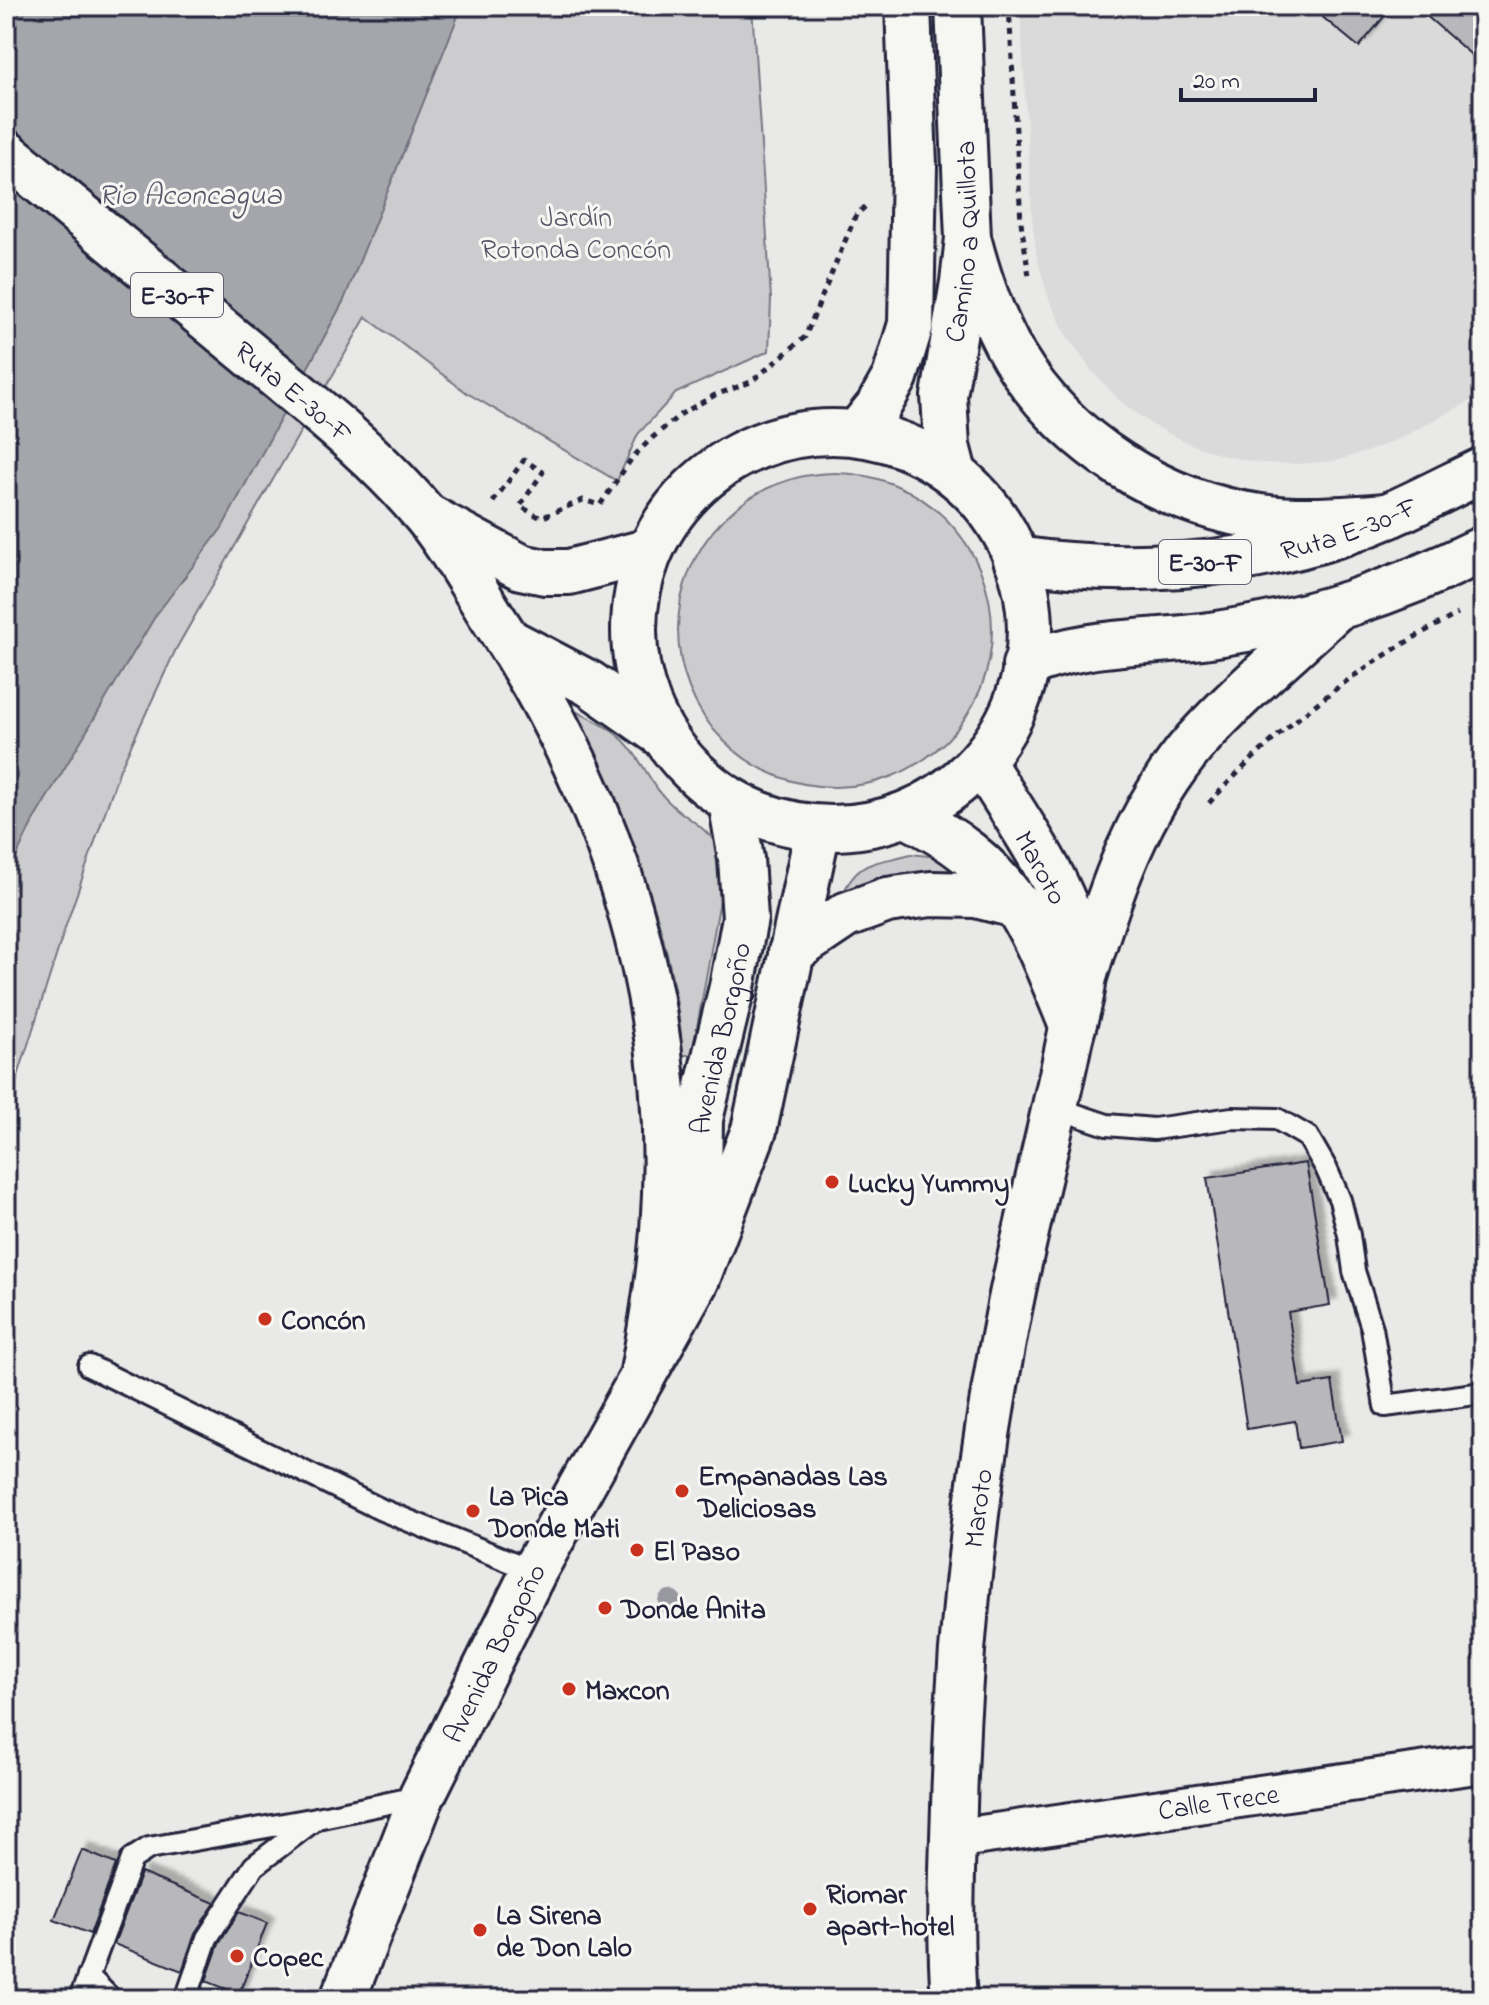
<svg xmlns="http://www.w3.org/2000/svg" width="1489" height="2005" font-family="'Indie Flower',sans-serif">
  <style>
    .built { fill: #dadada }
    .green { fill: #ccccce; stroke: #777784; stroke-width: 2 }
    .water { fill: #a5a5ac; stroke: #71717f; stroke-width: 2 }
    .building { fill: #b8b8bc; stroke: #22223b; stroke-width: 2; filter: url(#shadow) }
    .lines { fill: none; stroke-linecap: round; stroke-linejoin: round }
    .lane-casing { stroke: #22223b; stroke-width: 26 }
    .street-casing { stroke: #22223b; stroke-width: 44 }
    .secondary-casing { stroke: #22223b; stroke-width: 50 }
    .primary-casing { stroke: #22223b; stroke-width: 50 }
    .highway-casing { stroke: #22223b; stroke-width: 50 }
    .path { stroke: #22223b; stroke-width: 5; stroke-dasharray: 6 6; stroke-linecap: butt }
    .lane { stroke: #f6f6f2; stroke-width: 20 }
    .street { stroke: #f6f6f2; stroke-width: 38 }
    .secondary { stroke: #f6f6f2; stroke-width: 44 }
    .primary { stroke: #f6f6f2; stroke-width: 44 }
    .highway { stroke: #f6f6f2; stroke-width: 44 }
    .tree { fill: #9898a1 }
    .poi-dot { fill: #c8321e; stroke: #f6f6f2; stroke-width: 3 }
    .labels { text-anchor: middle; stroke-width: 6; stroke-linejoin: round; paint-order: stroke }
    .shield { fill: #f6f6f2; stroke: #626272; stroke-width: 2 }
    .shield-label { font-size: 26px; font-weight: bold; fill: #22223b }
    .park-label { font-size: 28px; fill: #555567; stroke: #f6f6f2 }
    .street-label { font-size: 28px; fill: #22223b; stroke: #f6f6f2 }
    .poi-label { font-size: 28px; font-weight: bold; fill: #22223b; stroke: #f6f6f2; text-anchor: start }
    .water-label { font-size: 30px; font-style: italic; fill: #565668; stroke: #f6f6f2 }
  </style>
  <defs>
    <filter id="shadow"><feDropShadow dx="7" dy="-7" stdDeviation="2" flood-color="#0004"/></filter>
  </defs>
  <rect width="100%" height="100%" fill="#e9e9e7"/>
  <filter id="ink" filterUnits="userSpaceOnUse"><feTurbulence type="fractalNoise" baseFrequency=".0125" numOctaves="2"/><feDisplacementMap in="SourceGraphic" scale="16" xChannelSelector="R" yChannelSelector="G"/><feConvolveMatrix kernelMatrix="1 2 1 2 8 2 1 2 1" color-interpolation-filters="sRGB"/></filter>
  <g filter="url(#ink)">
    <path class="built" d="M1020,6H1483V394L1403,437L1369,451L1335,461L1298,464L1261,463L1225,456L1190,444L1154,426L1120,401L1091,370L1067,336L1049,299L1037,258L1032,217Z"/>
    <g class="green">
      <path d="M6,6H752L771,299L769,351L676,393L638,434L617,481L467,393L366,317L176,649L120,769L64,931L6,1114Z"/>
      <circle cx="835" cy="630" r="157"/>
      <path d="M577,712C594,720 611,728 624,741C643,760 651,787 672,805C685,817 704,826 714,841C722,855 722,874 722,889L692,1055H683C677,984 659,911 632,845C614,801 592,759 572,716Z"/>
      <path d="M911,854L937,857L956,871L952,878L839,901C858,859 871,865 911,854Z"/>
    </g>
    <path class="water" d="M6,6H462L344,300L222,528L156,615L33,821L6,879Z"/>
    <g class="building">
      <path d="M1309,6H1393L1359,47Z"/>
      <path d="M1415,6H1483V65Z"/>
      <path d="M1306,1163L1330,1305L1288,1312L1300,1386L1332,1381L1342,1441L1299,1448L1295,1421L1247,1429L1207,1178Z"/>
      <path d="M82,1850L116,1864L90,1934L54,1920Z"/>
      <path d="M141,1873L215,1903L195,1933L182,1971L114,1944Z"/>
      <path d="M239,1912L267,1923L239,1994L206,1981L219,1944Z"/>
    </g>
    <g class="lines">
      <g class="lane-casing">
        <g id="lane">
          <path d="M1056,1108L1107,1125L1154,1129L1232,1118L1277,1119L1308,1137L1326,1168L1340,1200L1349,1235L1354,1271L1372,1328L1385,1406L1483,1393"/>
          <path d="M89,1366L382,1510L534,1571"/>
          <path d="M88,1976L111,1999"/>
          <path d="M80,1999L132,1859L149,1848L317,1818"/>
          <path d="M186,1999L207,1938L254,1866L317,1818L422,1796"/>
        </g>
      </g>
      <g class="street-casing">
        <g id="street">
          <path id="s1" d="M953,1839L1483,1763"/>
        </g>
      </g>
      <g class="secondary-casing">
        <g id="secondary">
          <path id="s2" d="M698,1248L700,1119L732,987L745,918L741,859L731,801"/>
          <path id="s3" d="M343,1999L422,1796L534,1571L697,1279L754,1130L818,829"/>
        </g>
      </g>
      <g class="primary-casing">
        <g id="primary">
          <path id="s4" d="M6,153C86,219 166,285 246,351C308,403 374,453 426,516C451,546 470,582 491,615C614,800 680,1007 663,1231C659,1280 651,1329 642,1377"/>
          <circle cx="832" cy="630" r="198"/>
          <path d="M857,433L878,407L895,377L911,324L914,166L908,6"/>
          <path id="s5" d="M954,473L947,446L944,396L963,282L968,238L958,6"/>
          <path d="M428,517L521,567L545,572H569L650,551"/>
          <path d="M508,641L590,684L663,735"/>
          <path d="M907,815C1014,869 1029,921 1072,1026"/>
          <path d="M791,952L846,915L887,900L931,894L976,895L1019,906"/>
          <path id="s6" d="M954,1999C949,1935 952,1871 954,1807C958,1639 977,1470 1010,1305C1028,1217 1051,1130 1069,1042C1073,1023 1085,991 1083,973C1074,893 1022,829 982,762"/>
        </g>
      </g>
      <g class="highway-casing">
        <g id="highway">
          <path d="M968,238C979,280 992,320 1014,357C1066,443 1162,504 1261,517C1303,523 1346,519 1388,516"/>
          <path id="s7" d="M1016,559C1124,575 1239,568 1343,533C1392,517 1437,492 1483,470"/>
          <path d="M1025,665C1086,639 1146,644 1210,635C1308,621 1394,593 1483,549"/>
          <path d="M1084,977C1110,892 1137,809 1196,741C1238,694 1288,653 1334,610"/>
        </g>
      </g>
      <g class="path">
        <path d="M1009,6L1021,222L1029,276"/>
        <path d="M493,502L524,460L543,472L520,506L541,518L583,500L600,505L632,458L652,438L681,414L715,395L751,382L805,337L856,215L867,205"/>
        <path d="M1209,803C1279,727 1365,660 1458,614"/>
      </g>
      <use href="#lane" class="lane"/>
      <use href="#street" class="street"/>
      <use href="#secondary" class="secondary"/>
      <use href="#primary" class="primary"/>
      <use href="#highway" class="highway"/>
    </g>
    <circle class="tree" cx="670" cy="1602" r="12"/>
  </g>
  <g class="poi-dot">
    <circle cx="832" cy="1182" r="8"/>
    <circle cx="265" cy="1319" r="8"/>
    <circle cx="682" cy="1491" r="8"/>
    <circle cx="473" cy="1511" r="8"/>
    <circle cx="637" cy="1550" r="8"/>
    <circle cx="605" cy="1608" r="8"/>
    <circle cx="569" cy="1689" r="8"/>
    <circle cx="810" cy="1909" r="8"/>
    <circle cx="480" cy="1930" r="8"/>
    <circle cx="237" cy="1956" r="8"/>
  </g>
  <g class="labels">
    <g class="shield">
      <rect x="131" y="273" width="92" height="44" rx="6"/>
      <rect x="1159" y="540" width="92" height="44" rx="6"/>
    </g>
    <g class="shield-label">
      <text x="177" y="304">E-30-F</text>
      <text x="1205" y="571">E-30-F</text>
    </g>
    <g class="park-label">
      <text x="576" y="226">Jardín<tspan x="576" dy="32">Rotonda Concón</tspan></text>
    </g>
    <g class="street-label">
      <text dy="10" stroke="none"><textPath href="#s5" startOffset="234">Camino a Quillota</textPath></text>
      <text dy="10" stroke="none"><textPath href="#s4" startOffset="374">Ruta E-30-F</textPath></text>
      <text dy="10" stroke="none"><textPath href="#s7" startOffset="338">Ruta E-30-F</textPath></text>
      <text transform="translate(1042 867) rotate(61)" y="10">Maroto</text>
      <text dy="10" stroke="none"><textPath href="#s2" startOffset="212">Avenida Borgoño</textPath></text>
      <text dy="10" stroke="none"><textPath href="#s6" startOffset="492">Maroto</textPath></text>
      <text dy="10" stroke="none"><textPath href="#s3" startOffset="378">Avenida Borgoño</textPath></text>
      <text dy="10" stroke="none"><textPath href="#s1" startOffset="268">Calle Trece</textPath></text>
    </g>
    <g class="poi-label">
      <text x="848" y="1192">Lucky Yummy</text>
      <text x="281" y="1329">Concón</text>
      <text x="698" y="1485">Empanadas Las<tspan x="698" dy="32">Deliciosas</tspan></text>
      <text x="489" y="1505">La Pica<tspan x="489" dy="32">Donde Mati</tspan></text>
      <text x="653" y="1560">El Paso</text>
      <text x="621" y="1618">Donde Anita</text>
      <text x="585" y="1699">Maxcon</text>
      <text x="826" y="1903">Riomar<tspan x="826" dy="32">apart-hotel</tspan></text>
      <text x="496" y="1924">La Sirena<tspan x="496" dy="32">de Don Lalo</tspan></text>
      <text x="253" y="1966">Copec</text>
    </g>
    <g class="water-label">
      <text x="190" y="204">Rio Aconcagua</text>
    </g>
  </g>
  <rect width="1489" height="2005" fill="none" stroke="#f6f6f2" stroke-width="32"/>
  <rect x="16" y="16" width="1457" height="1973" fill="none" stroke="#22223b" stroke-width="3" filter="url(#ink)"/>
  <path d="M1181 88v12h134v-12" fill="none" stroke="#22223b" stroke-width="4"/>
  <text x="1193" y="88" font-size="24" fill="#22223b" stroke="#f6f6f2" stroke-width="6" paint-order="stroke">20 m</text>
</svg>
